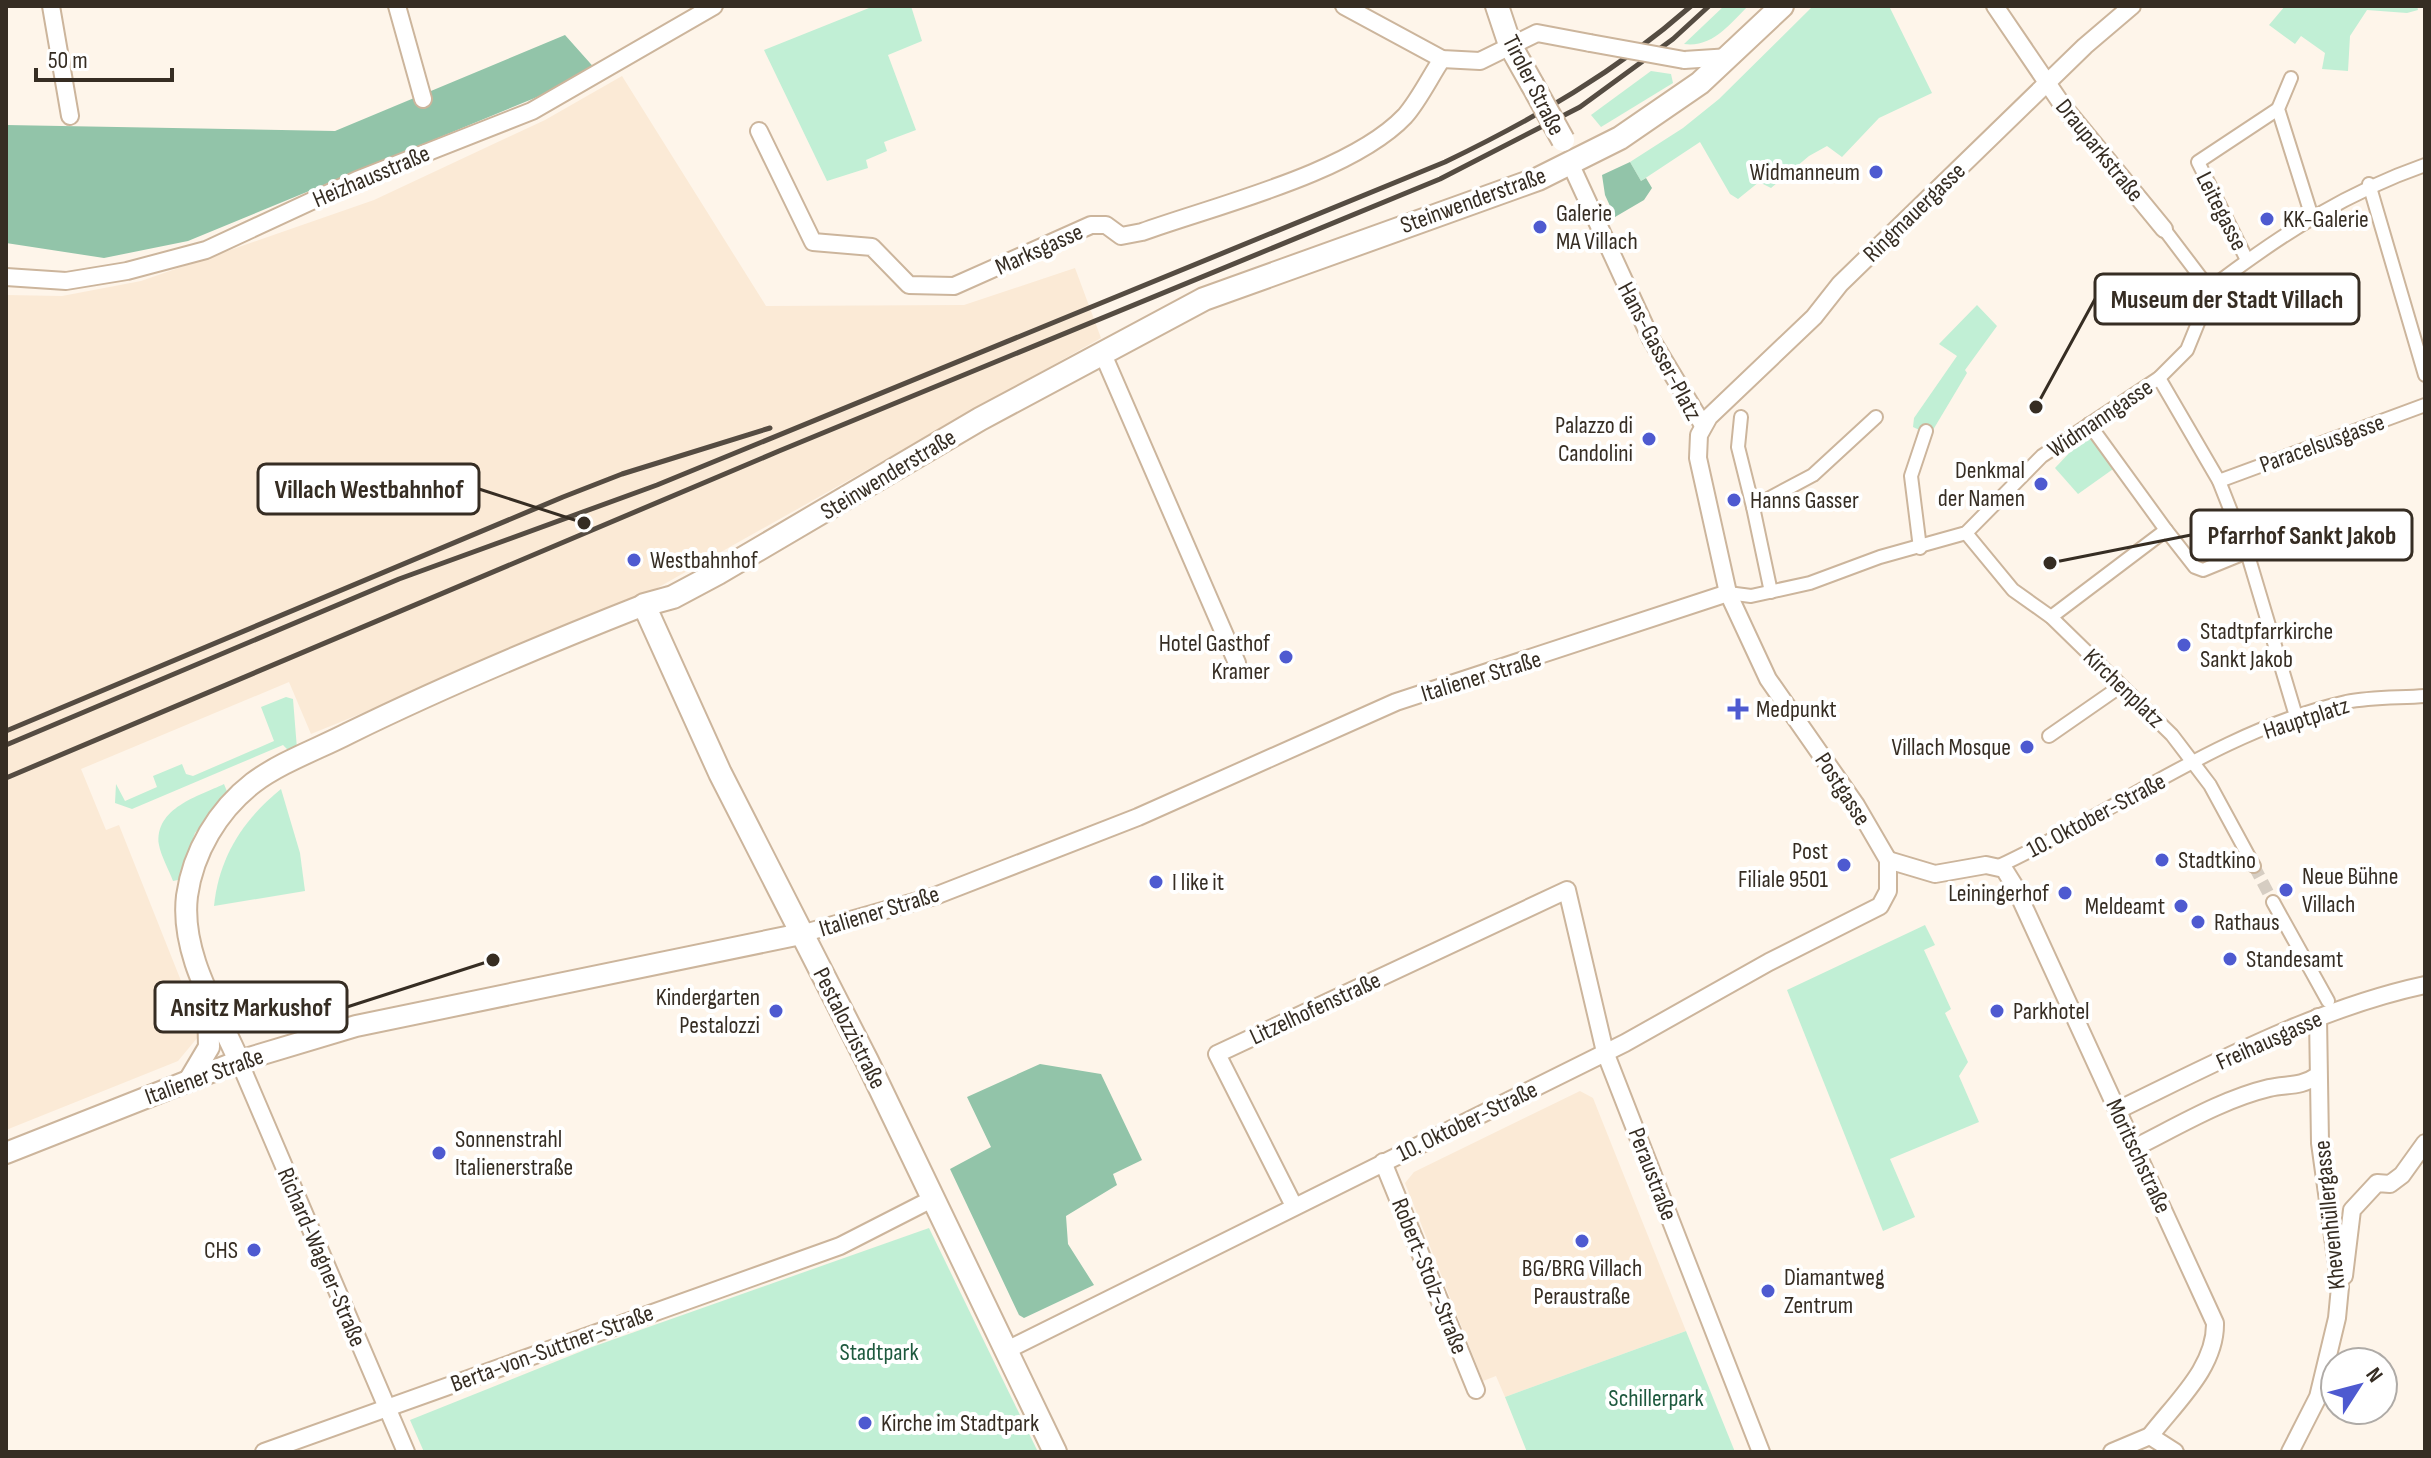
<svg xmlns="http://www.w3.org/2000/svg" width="2431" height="1458" font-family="'Sofia Sans Condensed',sans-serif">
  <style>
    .built { fill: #fbead6 }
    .green { fill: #c1efd5 }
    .forest { fill: #92c4a9 }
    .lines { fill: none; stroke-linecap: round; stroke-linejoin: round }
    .pedestrian-tunnel { stroke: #d6cdc2; stroke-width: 12; stroke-dasharray: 12 6; stroke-linecap: butt }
    .pedestrian-casing { stroke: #ccb59c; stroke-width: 16 }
    .minor-casing { stroke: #ccb59c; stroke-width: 20 }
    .tertiary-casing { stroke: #ccb59c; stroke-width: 24 }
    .secondary-casing { stroke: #ccb59c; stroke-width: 26 }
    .pedestrian { stroke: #fff; stroke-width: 12 }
    .minor { stroke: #fff; stroke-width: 16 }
    .tertiary { stroke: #fff; stroke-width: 20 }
    .secondary { stroke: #fff; stroke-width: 22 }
    .rail { stroke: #554c42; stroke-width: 5 }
    .minor-bridge-casing { stroke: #ccb59c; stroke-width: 20; stroke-linecap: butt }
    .secondary-bridge-casing { stroke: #ccb59c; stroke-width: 26; stroke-linecap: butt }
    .minor-bridge { stroke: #fff; stroke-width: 16 }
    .secondary-bridge { stroke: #fff; stroke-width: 22 }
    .poi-dot { fill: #4e5ad0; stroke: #fff; stroke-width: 3 }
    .labels { text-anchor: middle; stroke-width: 8; stroke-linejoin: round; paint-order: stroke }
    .street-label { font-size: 24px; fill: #362d23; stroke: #fff }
    .poi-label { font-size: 24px; fill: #362d23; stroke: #fff; text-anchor: start }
    .park-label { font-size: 24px; fill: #1e593e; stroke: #fff }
    .leader { fill: none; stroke: #362d23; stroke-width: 3 }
    .callout-dot { fill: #362d23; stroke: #fff; stroke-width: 3 }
    .callout { fill: #fff; stroke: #362d23; stroke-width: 3 }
    .callout-label { font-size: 26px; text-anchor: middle; font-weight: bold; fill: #362d23 }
  </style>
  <rect width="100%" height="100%" fill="#fef5ea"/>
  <g class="built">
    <path d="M622,76L766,306L964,305L1075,268L1101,338L643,596L542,640L311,734L289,682L81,769L106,830L119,825L199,1026L198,1037L178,1061L6,1130V295L62,296L141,281L374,200L545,120Z"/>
    <path d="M1580,1091L1593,1098L1686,1331L1505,1397L1496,1376L1483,1381L1405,1183L1414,1172Z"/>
  </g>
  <g class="green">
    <path d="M874,6H911L922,41L888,55L916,130L884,142L887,151L866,160L868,168L827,181L764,50Z"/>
    <path d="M1724,6H1748C1730,24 1712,48 1684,44Z"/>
    <path d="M1813,6H1889L1932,93L1879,118L1842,157L1827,146L1809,156L1771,188L1759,182L1738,199L1730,194L1700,142L1641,181L1630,162L1683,128L1719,99Z"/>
    <path d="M2285,6H2417L2418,10L2407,13L2367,10L2350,36L2348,71L2322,69L2325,53L2301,36L2295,44L2269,25Z"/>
    <path d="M1651,71L1671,74L1673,83L1601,127L1591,115Z"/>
    <path d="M1977,305L1997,326L1965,370L1967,373L1930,435L1913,427L1914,418L1957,356L1939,344Z"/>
    <path d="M2090,431L2116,467L2078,494L2055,468Z"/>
    <path d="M286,697L293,699L297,749L290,752L283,745L132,809L115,803L116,784L125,801L157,787L153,776L182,764L186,774L193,776L274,741L261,707Z"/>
    <path d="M224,784L228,794L195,833L178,880L173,881C169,870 161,856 159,845C154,808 199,796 224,784Z"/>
    <path d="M281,789L300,853L305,891L214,906C219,857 243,820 281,789Z"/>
    <path d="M1925,925L1935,945L1924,950L1951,1009L1945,1013L1968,1062L1959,1076L1979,1122L1890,1159L1915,1217L1883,1231L1787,990Z"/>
    <path d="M929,1228L1038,1452H424L410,1420L592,1347Z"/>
    <path d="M1686,1331L1735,1452H1527L1505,1397Z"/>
  </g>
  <g class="forest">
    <path d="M565,35L598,72L188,241L104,258L6,243V125L335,131Z"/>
    <path d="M1630,162L1641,181L1646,178L1652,188L1644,200L1615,217L1605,195L1602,175Z"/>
    <path d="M1040,1064L1101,1074L1142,1160L1113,1174L1117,1185L1066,1216L1068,1244L1094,1285L1024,1318L1019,1315L950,1169L991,1147L967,1097Z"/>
  </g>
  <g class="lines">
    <path class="pedestrian-tunnel" d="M2254,866L2273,902"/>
    <g class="pedestrian-casing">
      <g id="pedestrian">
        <path d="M2291,78L2278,109L2312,217"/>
        <path d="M2369,184L2425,375"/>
        <path d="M2164,229L2211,291"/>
        <path d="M2247,260L2198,162L2278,109"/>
        <path d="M2159,378L2219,481L2247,552L2296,716"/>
        <path d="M1741,417L1738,447L1753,507"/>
        <path d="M2089,424L2166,530"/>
        <path d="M2219,481L2425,405"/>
        <path d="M1966,533L2013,590L2051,617L2172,735L2210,785L2254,866"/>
        <path d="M1920,548L1911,476L1926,431"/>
        <path d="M1771,592L1753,507L1813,475L1876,417"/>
        <path d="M1728,593L1751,596L1810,583L1880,557L1966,533L2042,456L2159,378L2187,350L2211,291L2220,281C2285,232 2348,192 2425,165"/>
        <path d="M2051,617L2166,530L2195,567L2203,570L2247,552"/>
        <path d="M2049,736L2121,686"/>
        <path d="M1999,866C2114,813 2221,730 2346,702C2371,697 2399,698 2425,696"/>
        <path d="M2273,902L2328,1001"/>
      </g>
    </g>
    <g class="minor-casing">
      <g id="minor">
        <path d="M51,6L70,116"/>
        <path d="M397,6L423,99"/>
        <path d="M1344,6L1442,59L1480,61L1537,33L1590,43"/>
        <path d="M1995,6L2063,106L2164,229"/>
        <path d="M1684,60L1730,57"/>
        <path d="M759,131L813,242L872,247L909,285L954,286L1091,225H1106L1121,236L1142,232C1217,205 1351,173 1405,116C1419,100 1430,77 1442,59"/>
        <path d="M1570,163L1651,339L1703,425"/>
        <path d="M6,277L66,281L127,271L206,250L357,180L532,111L714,6"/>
        <path d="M1102,352L1237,663"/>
        <path d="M1888,860L1935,874L1986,865L2004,869L2014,885L2215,1323C2216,1367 2176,1402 2150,1436"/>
        <path d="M801,934L935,896L1138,817L1396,702L1728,593"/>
        <path d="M239,1061L406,1452"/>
        <path d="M2118,1110C2217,1062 2318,1008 2425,985"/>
        <path d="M2136,1147C2178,1126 2223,1099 2269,1088C2287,1084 2301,1087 2317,1076"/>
        <path d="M1383,1162L1476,1390"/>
        <path d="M1294,1206L1217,1054L1567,890L1605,1052L1761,1452"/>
        <path d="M2344,1276L2352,1210L2377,1183L2390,1184L2402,1175L2425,1143"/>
        <path d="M1007,1350L1625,1043L1769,962L1880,906L1888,891V860L1856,805L1768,679L1728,593L1698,458L1699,435L1709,417L1814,317L1840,284L2085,46L2132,6"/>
        <path d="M264,1452L840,1246L934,1198"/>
        <path d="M2112,1452L2150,1436L2175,1452"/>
        <path d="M2290,1452L2318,1397L2337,1318L2340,1287L2320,1143L2318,1017"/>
      </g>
    </g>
    <g class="tertiary-casing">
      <g id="tertiary">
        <path d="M239,1061C217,1010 180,954 187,896C193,852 218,810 253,783C281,762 318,749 349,733C445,686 545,644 644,605"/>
        <path d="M190,1079L209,1047L208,997"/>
        <path d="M6,1153L239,1061L356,1026L801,934"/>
      </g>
    </g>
    <g class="secondary-casing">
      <g id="secondary">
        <path d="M1497,6L1510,45L1532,84"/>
        <path d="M1055,1452L867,1061L720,773L644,605L673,597L718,573L980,419L1204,299L1538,179L1620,138L1700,83L1782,6"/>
      </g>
    </g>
    <use href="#pedestrian" class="pedestrian"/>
    <use href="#minor" class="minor"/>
    <use href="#tertiary" class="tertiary"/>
    <use href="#secondary" class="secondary"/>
    <g class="rail">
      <path d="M6,731L563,497L622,474L770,428"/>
      <path d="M6,745L399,579L657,485L1445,162C1534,119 1616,72 1691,6"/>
      <path d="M6,778L779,451L1440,179L1580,107L1673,39L1709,6"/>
    </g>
    <g class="minor-bridge-casing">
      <path id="minor-bridge" d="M1590,43L1684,60"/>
    </g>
    <g class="secondary-bridge-casing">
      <path id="secondary-bridge" d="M1532,84L1563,140"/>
    </g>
    <use href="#minor-bridge" class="minor-bridge"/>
    <use href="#secondary-bridge" class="secondary-bridge"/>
  </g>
  <g class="poi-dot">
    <circle cx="1876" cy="172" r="8"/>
    <circle cx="2267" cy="219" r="8"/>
    <circle cx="1540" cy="227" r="8"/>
    <circle cx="1649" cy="439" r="8"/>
    <circle cx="2041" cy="484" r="8"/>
    <circle cx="1734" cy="500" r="8"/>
    <circle cx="634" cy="560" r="8"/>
    <circle cx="2184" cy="645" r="8"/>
    <circle cx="1286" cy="657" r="8"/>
    <path d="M1734 697h8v8h8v8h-8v8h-8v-8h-8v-8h8z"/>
    <circle cx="2027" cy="747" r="8"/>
    <circle cx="2162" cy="860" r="8"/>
    <circle cx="1844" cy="865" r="8"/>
    <circle cx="1156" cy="882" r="8"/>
    <circle cx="2286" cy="890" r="8"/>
    <circle cx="2065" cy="893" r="8"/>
    <circle cx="2181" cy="906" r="8"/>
    <circle cx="2198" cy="922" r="8"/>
    <circle cx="2230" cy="959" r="8"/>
    <circle cx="776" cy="1011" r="8"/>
    <circle cx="1997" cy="1011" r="8"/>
    <circle cx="439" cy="1153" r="8"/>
    <circle cx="1582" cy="1241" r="8"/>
    <circle cx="254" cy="1250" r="8"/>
    <circle cx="1768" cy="1291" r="8"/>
    <circle cx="865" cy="1423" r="8"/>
  </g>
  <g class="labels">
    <g class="street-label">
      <text transform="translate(1534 85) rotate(63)" y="8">Tiroler Straße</text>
      <text transform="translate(2100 150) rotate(51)" y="8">Drauparkstraße</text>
      <text transform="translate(371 176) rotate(-23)" y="8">Heizhausstraße</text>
      <text transform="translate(1473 200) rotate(-20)" y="8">Steinwenderstraße</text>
      <text transform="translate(2222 211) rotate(63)" y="8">Leitegasse</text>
      <text transform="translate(1914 212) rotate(-44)" y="8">Ringmauergasse</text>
      <text transform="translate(1039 249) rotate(-24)" y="8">Marksgasse</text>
      <text transform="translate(1660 351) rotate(62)" y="8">Hans-Gasser-Platz</text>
      <text transform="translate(2100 418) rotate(-34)" y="8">Widmanngasse</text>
      <text transform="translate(2322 443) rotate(-20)" y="8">Paracelsusgasse</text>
      <text transform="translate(888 474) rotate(-31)" y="8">Steinwenderstraße</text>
      <text transform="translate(1481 676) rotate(-17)" y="8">Italiener Straße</text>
      <text transform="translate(2124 688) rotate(44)" y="8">Kirchenplatz</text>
      <text transform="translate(2306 718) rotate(-18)" y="8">Hauptplatz</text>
      <text transform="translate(1843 789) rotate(57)" y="8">Postgasse</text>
      <text transform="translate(2096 815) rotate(-28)" y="8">10. Oktober-Straße</text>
      <text transform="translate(879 911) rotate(-17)" y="8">Italiener Straße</text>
      <text transform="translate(1315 1008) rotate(-25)" y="8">Litzelhofenstraße</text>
      <text transform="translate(850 1028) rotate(63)" y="8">Pestalozzistraße</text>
      <text transform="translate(2269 1040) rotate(-24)" y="8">Freihausgasse</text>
      <text transform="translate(204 1076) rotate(-20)" y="8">Italiener Straße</text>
      <text transform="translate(1467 1121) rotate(-26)" y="8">10. Oktober-Straße</text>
      <text transform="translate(2139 1156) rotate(65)" y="8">Moritschstraße</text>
      <text transform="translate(1653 1174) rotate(69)" y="8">Peraustraße</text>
      <text transform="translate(2329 1215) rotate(-96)" y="8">Khevenhüllergasse</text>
      <text transform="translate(322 1257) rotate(67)" y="8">Richard-Wagner-Straße</text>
      <text transform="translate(1430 1276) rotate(68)" y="8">Robert-Stolz-Straße</text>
      <text transform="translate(552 1348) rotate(-20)" y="8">Berta-von-Suttner-Straße</text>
    </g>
    <g class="poi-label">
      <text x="1860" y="180" text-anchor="end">Widmanneum</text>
      <text x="1556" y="221">Galerie<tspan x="1556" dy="28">MA Villach</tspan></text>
      <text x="2283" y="227">KK-Galerie</text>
      <text x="1633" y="433" text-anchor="end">Palazzo di<tspan x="1633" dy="28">Candolini</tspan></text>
      <text x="2025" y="478" text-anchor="end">Denkmal<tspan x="2025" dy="28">der Namen</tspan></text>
      <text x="1750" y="508">Hanns Gasser</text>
      <text x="650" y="568">Westbahnhof</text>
      <text x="2200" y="639">Stadtpfarrkirche<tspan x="2200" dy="28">Sankt Jakob</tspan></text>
      <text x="1270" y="651" text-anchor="end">Hotel Gasthof<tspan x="1270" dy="28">Kramer</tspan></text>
      <text x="1756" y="717">Medpunkt</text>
      <text x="2011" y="755" text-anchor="end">Villach Mosque</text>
      <text x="1828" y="859" text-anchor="end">Post<tspan x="1828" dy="28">Filiale 9501</tspan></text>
      <text x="2178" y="868">Stadtkino</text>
      <text x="2302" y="884">Neue Bühne<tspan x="2302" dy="28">Villach</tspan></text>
      <text x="1172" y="890">I like it</text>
      <text x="2049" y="901" text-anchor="end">Leiningerhof</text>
      <text x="2165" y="914" text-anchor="end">Meldeamt</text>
      <text x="2214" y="930">Rathaus</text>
      <text x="2246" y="967">Standesamt</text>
      <text x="760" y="1005" text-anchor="end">Kindergarten<tspan x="760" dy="28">Pestalozzi</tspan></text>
      <text x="2013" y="1019">Parkhotel</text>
      <text x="455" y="1147">Sonnenstrahl<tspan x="455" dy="28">Italienerstraße</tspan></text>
      <text x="238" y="1258" text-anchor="end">CHS</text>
      <text x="1582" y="1276" text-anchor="middle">BG/BRG Villach<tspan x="1582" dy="28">Peraustraße</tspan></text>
      <text x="1784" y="1285">Diamantweg<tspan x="1784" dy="28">Zentrum</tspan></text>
      <text x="881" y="1431">Kirche im Stadtpark</text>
    </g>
    <g class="park-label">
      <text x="879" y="1360">Stadtpark</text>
      <text x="1656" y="1406">Schillerpark</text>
    </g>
  </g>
  <path class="leader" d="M2036 407L2095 299M584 523L479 489M2050 563L2191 535M493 960L347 1007"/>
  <g class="callout-dot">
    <circle cx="2036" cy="407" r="8"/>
    <circle cx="584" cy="523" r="8"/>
    <circle cx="2050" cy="563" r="8"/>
    <circle cx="493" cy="960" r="8"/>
  </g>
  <g class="callout">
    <rect x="2095" y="274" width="264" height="50" rx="8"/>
    <rect x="258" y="464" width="221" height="50" rx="8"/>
    <rect x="2191" y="510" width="221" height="50" rx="8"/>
    <rect x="155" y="982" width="192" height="50" rx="8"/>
  </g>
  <g class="callout-label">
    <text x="2227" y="308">Museum der Stadt Villach</text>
    <text x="369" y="498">Villach Westbahnhof</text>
    <text x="2302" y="544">Pfarrhof Sankt Jakob</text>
    <text x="251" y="1016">Ansitz Markushof</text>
  </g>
  <rect width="2431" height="1458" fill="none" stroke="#362d23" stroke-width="16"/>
  <g transform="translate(2359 1386) rotate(54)"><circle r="38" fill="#ffffff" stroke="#afaba7" stroke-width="2"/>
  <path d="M0-6L14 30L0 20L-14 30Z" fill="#4e5ad0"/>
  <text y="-12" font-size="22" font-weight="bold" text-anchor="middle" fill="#362d23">N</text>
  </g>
  <path d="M36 68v12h136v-12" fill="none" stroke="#362d23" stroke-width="4"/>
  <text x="48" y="68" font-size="24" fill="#362d23" stroke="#ffffff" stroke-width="6" paint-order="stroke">50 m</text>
</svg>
